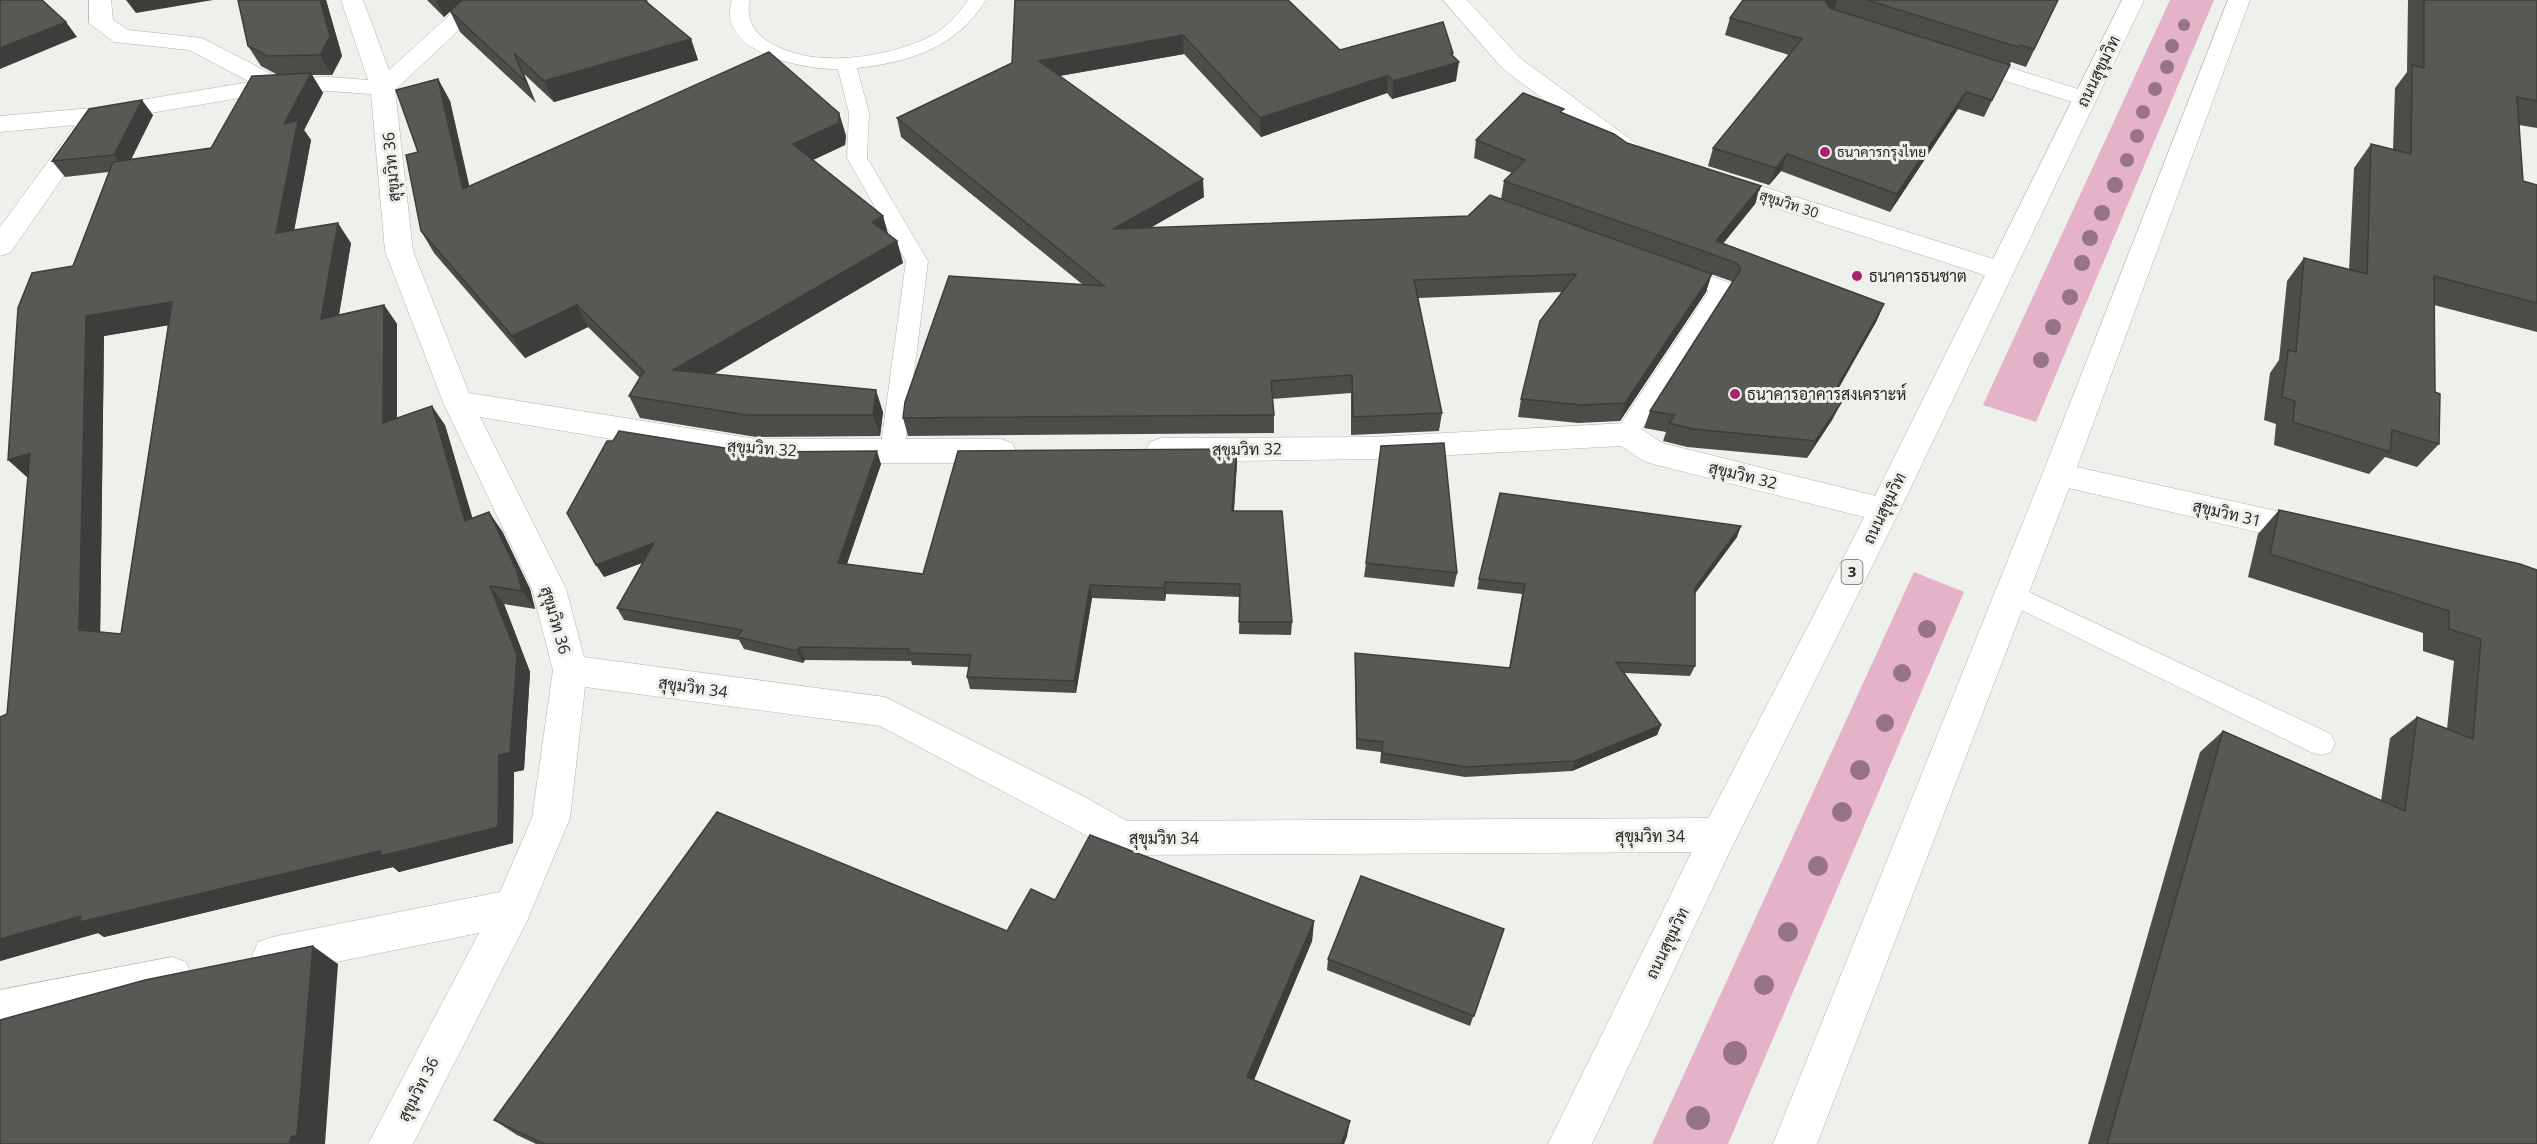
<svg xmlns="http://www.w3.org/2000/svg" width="2537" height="1144" font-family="'Open Sans',Sarabun,sans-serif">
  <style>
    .green { fill: #e4b3c7 }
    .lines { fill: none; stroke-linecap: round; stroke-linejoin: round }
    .service-casing { stroke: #afb2ad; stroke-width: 1 }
    .minor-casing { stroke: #afb2ad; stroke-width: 1 }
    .trunk-casing { stroke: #afb2ad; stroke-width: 1 }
    .service { fill: #fff; fill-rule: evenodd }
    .minor { fill: #fff; fill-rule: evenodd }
    .trunk { fill: #fff; fill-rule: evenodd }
    .tree { fill: #967385 }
    .wall { fill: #4b4d49; fill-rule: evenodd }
    .shaded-wall { fill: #3d3e3c }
    .building { fill: #575955; stroke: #3d3e3c; stroke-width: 1.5; fill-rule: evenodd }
    .poi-dot { fill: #a8236d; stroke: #edf0eb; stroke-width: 2 }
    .labels { text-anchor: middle; stroke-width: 6; stroke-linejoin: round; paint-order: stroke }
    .far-poi-label { font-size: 14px; fill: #272826; stroke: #edf0eb; text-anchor: start }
    .far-street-label { font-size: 14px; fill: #272826; stroke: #edf0eb }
    .shield { fill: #edf0eb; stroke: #626461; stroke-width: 1.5 }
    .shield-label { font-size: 15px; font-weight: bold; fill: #272826 }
    .street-label { font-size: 16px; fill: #272826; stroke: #edf0eb }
    .poi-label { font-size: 16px; fill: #272826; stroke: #edf0eb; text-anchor: start }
  </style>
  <rect width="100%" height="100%" fill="#edf0eb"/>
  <g class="green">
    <path d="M2170,0H2214L2036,422L1983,405Z"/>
    <path d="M1914,572L1964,592L1728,1144H1652Z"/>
  </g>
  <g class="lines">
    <g class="service-casing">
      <g id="service">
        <path d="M732,0H750C746,13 751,28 762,37C805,71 883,59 929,37C945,29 958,15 968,0H986C956,48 910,62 857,68L869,113L867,158L928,261L904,452L900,458L892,461L884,458L880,452L906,261L847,158L849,113L838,69C804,70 715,52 732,0Z"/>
        <path d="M1677,264L1730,283L1733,288L1634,440L1626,443L1618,440L1614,434L1618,428L1709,291L1669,276L1666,271L1669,266Z"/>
        <path d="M2012,584L2331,734L2335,743L2331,752L2321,755L2311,752L2003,601L1999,594L2003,587Z"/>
      </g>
    </g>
    <g class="minor-casing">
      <g id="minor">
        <path d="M89,0H111L113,20L128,30L202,38L279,78L329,77L368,80L341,0H363L389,70L466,0H491L395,90L413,251L469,393L756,439H1001L1012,443L1016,451L1012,459L1001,463H756L480,417L566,589L584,657L885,697L1085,797L1127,821L1719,818L1732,823L1738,835L1732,847L1719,852L1123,855L880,726L585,687L570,818L527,921L413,1144H368L479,933L272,975L258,970L252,956L258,942L272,937L500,892L532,818L553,670L532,589L443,402L385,251L371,94L329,91L275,92L85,124L91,126L95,131L10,253L0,256V227L75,125L0,132V116L92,108L250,82L189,50L114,42L89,23Z"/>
        <path d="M1443,0H1467L1520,58L1641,147L1645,153L1641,159L1632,161L1623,159L1502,68Z"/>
        <path d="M1963,53L2094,94L2097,99L2094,104L2085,106L1955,65L1951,60L1955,55Z"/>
        <path d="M1716,172L2010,264L2014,271L2010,278L2000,280L1707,186L1703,180L1707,174Z"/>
        <path d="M1626,423L1637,426L1662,443L1884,498L1895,501L1900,510L1895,519L1884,522L1653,464L1642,460L1621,446L1375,459L1161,462L1150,458L1146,450L1150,442L1161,438L1375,437Z"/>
        <path d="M2058,463L2313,519L2324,523L2329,532L2324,541L2313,545L2047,483L2042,475L2047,467Z"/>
        <path d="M172,957L186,962L192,976L186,990L172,995L0,1030V990Z"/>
      </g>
    </g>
    <g class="trunk-casing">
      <g id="trunk">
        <path d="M2122,0H2144L1900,510L1732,847L1592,1144H1548L1706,823L1868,510Z"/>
        <path d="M2228,0H2250L2074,475L1817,1144H1773L2042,475Z"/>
      </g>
    </g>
    <use href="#service" class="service"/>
    <use href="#minor" class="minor"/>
    <use href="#trunk" class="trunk"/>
  </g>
  <g class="tree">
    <circle cx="2184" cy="25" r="6"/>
    <circle cx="2172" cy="46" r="7"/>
    <circle cx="2167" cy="67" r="7"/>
    <circle cx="2155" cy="89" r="7"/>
    <circle cx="2143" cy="112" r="7"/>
    <circle cx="2137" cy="136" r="7"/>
    <circle cx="2127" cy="160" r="7"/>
    <circle cx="2115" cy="185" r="8"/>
    <circle cx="2102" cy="213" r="8"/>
    <circle cx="2090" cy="238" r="8"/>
    <circle cx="2082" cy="263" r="8"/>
    <circle cx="2070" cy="297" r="8"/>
    <circle cx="2053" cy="327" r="8"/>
    <circle cx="2041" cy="360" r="8"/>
    <circle cx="1927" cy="629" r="9"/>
    <circle cx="1902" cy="673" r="9"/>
    <circle cx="1885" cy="723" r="9"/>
    <circle cx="1860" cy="770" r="10"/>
    <circle cx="1842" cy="812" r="10"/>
    <circle cx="1818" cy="866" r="10"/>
    <circle cx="1788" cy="932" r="10"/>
    <circle cx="1764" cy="985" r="10"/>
    <circle cx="1735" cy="1053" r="12"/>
    <circle cx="1698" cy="1118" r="12"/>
  </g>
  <g class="wall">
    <path d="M238,0H326L342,56L332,75H312L323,93L304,130L311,140L294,230L351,243L339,315L384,305L397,324V418L445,425L472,518L502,531L530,589L535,609L504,604L530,672L524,770L514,772L513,843L399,872L393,867L104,937L98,933L0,961V717L7,714L73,266L109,172L65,177L52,161L153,115L131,159L211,148L278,75L261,66L248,46ZM168,325L121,634L100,632L104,336Z"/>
    <path d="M427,0H647L649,4L691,39L698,60L554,102L524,74L536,103L460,32L450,11L444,17Z"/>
    <path d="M1015,0L1340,50L1453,56L1456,81L1392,99L1387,93L1261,137L1184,54L1060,76L1204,197L1150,228L1468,216L1501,199L1504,181L1512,173L1474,158L1476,140L1563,114L1627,143L1761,186L1755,204L1723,243L1884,304L1876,322L1832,399L1841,403L1832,420L1807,458L1687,447L1663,441L1666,432L1644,428L1650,411L1732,283L1731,281L1711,274L1706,292L1620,421L1578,423L1518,417L1521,399L1561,292L1418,298L1442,413L1439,431L1351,435V393L1272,399L1274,415V433L908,436L903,418L1082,284L901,137L897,118L1012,63Z"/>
    <path d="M1743,0H2058L2026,67L2011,62L1984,117L1958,109L1890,212L1781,171L1769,185L1708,166L1713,148L1789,55L1725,35L1730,18Z"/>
    <path d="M2408,0H2537V128L2519,125L2523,181L2537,185V332L2434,305L2435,392L2439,444L2417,467L2385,457L2369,474L2274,445L2276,424L2264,420L2270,373L2279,360L2287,281L2304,258L2349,270L2354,168L2371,144L2393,150L2395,88L2407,72Z"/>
    <path d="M438,79L450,101L469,186L839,113L846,136L845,145L813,160L883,216L888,234L897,241L903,263L714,374L883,412L880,436L756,437L640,418L629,396L640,378L588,327L525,358L434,253L421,231L418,152Z"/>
    <path d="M750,452L881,464L847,564L923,574L1237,462L1234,511L1292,622L1291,635L1239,634L1240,597L1166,594L1165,601L1092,598L1076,693L970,689L967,677L969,667L912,665L911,661L805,660L803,663L744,649L739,640L624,620L617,608L642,563L604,577Z"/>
    <path d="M2279,510L2520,564L2537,1144H2088L2200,752L2223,731L2381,801L2390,738L2417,717L2447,729L2454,661L2423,651V633L2248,577L2258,534Z"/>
    <path d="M1737,537L1695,593V666L1690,676L1624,673L1661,725L1657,735L1572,771L1465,777L1380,763L1381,752L1356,749L1355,663V653L1509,668L1522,594L1477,589L1479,579Z"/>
    <path d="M1366,563L1457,573L1454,587L1364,577Z"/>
    <path d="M1055,900L1314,921L1312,941L1254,1080L1347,1136L1344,1144H536L517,1135L494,1120L1007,931Z"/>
    <path d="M1504,929L1470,1026L1327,970L1328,959Z"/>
  </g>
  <g class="shaded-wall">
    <path d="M126,0H213L136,13Z"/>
    <path d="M320,0H326L342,56L332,75L320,55Z"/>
    <path d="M438,0H463L444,17L436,1Z"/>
    <path d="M1825,0H1837L1834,9L1819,18Z"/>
    <path d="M66,22L77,37L0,69V48Z"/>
    <path d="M1183,35L1184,54L1041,79L1039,61Z"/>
    <path d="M691,39L698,60L554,102L544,81Z"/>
    <path d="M514,53L524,74L536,103L526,82Z"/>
    <path d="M1453,53L1452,64L1459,62L1456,81L1392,99L1393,81Z"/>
    <path d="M311,73L323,93L304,130L311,140L290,253L276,233L284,124Z"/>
    <path d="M1388,75L1387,93L1261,137L1260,118Z"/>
    <path d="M438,79L450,101L475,211L463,189Z"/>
    <path d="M1966,92L1958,109L1890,212L1897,194Z"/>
    <path d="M142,100L153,115L126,170L114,155Z"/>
    <path d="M839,113L846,136L845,145L800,166L793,144Z"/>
    <path d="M1787,154L1781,171L1769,185L1776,168Z"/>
    <path d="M1203,179L1204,197L1115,248L1113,229Z"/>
    <path d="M1761,186L1755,204L1714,255L1716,241Z"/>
    <path d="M883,216L889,238L872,222Z"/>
    <path d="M338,223L351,243L335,338L321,319Z"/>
    <path d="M897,241L903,263L683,392L673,370Z"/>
    <path d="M1712,274L1706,292L1620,421L1625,403Z"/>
    <path d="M172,302L188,322L104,336L100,648L79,630L86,316Z"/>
    <path d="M1884,304L1876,322L1823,416L1831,398Z"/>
    <path d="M384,305L397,324V442L383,423Z"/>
    <path d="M577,305L588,327L525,358L512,336Z"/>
    <path d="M876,390L883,412L880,436L873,415Z"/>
    <path d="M1841,403L1832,420L1807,458L1815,441Z"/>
    <path d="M432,406L445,425L479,540L465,521Z"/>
    <path d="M1237,449V462L1233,524L1232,511Z"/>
    <path d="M877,451L881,464L843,575L838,563Z"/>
    <path d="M30,453L29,479L8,460Z"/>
    <path d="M489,512L502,531L530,589L535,609L522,591Z"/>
    <path d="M1741,526L1737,537L1691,599L1695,588Z"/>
    <path d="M654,543L661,556L604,577L596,565Z"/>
    <path d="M1165,582L1166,594L1165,601L1164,588Z"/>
    <path d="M1090,585L1092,598L1076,693L1074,681Z"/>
    <path d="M490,586L504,604L530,672L524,770L514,772L513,843L399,872L393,867L104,937L98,933L0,961V939Z"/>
    <path d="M799,647L805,660L803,663L797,651Z"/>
    <path d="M1661,725L1657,735L1572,771L1575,761Z"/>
    <path d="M1314,921L1312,941L1248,1094L1247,1077Z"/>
    <path d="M313,946L338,964L325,1144H289Z"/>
    <path d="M1350,1121L1347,1136L1344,1144H1341Z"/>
  </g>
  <g class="building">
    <path d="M0,0H42L66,22L0,48Z"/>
    <path d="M238,0H320L330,36L320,55L267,56L248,46Z"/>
    <path d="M462,0H644L691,39L544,81L514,53L526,82L450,11Z"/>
    <path d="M1015,0H1288L1340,50L1443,22L1453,53L1451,54L1459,62L1393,81L1388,75L1260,118L1183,35L1039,61L1203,179L1113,229L1468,216L1490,195L1712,274L1625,403L1582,405L1521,399L1540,321L1576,274L1414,280L1442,413L1353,417L1352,375L1271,381L1274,415L903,418L905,402L949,276L1104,286L897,118L1012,63Z"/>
    <path d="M1743,0H1825L1830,8L2010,65L1992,100L1966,92L1897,194L1787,154L1776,168L1713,148L1802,39L1730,18Z"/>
    <path d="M1867,0H2058L2034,49L2020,45L2018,47Z"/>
    <path d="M2424,0H2537V101L2517,97L2523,181L2537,185V303L2434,276L2435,392L2440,394L2439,444L2392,430L2390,452L2293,422L2295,401L2282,397L2288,350L2296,352L2304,258L2367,274L2371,144L2411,154L2412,65L2424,68Z"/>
    <path d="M769,52L839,113V123L793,144L883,216L872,222L897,241L673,370L876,390L873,415H747L629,396L644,371L577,305L512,336L421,231L406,155L418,152L396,90L438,79L463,189Z"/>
    <path d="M311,73L284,124L298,120L276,233L338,223L321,319L384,305L383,423L432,406L465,521L489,512L517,571L522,591L490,586L517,655L510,753L499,755L498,827L381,856L380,851L80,922L81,916L0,939V717L7,714L30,453L8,460L18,308L32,273L73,266L113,162L211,148L252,76ZM172,302L121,634L79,630L86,316Z"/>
    <path d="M1523,93L1564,109L1560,112L1614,134L1627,143L1761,186L1716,241L1884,304L1831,398L1841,403L1815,441L1693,429L1669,423L1675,415L1650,411L1741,269L1737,263L1504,181L1525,160L1476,140Z"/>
    <path d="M142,100L114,155L52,161L89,109Z"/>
    <path d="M619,431L750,452L877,451L838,563L923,574L958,451L1237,449L1232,511H1282L1292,622H1239L1240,584L1165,582L1164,588L1090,585L1074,681L967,677L971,655L908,653L909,649L799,647L797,651L737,637L742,630L617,608L654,543L596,565L567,513L607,441H613Z"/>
    <path d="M1444,443L1457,573L1366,563L1381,446Z"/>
    <path d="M1500,493L1741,526L1695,588V666L1616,662L1661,725L1575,761L1467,767L1382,753L1383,742L1357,739L1355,653L1510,668L1525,584L1479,579Z"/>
    <path d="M2279,510L2520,564L2537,570V1144H2107L2223,731L2405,811L2417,717L2473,739L2481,639L2449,629V611L2270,554Z"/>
    <path d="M717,812L1007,931L1031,889L1055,900L1090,835L1314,921L1247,1077L1350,1121L1341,1144H544L494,1120Z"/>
    <path d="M1361,876L1504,929L1474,1016L1328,959Z"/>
    <path d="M313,946L297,1135L291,1137L289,1144H0V1020L145,980Z"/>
  </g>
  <g class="poi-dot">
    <circle cx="1825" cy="152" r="6"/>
    <circle cx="1857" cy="276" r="6"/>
    <circle cx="1735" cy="394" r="6"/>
  </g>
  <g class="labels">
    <g class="far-poi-label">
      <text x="1837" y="157">ธนาคารกรุงไทย</text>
    </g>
    <g class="far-street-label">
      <text transform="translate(1789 204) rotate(18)" y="5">สุขุมวิท 30</text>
    </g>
    <rect class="shield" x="1841.5" y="560" width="21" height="24" rx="4.5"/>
    <g class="shield-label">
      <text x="1852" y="577">3</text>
    </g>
    <g class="street-label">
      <text transform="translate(2098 71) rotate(-64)" y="6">ถนนสุขุมวิท</text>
      <text transform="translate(391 167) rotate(-95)" y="6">สุขุมวิท 36</text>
      <text transform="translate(762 448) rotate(4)" y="6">สุขุมวิท 32</text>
      <text transform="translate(1247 449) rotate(-1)" y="6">สุขุมวิท 32</text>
      <text transform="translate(1743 475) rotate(14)" y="6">สุขุมวิท 32</text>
      <text transform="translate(1884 508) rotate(-64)" y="6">ถนนสุขุมวิท</text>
      <text transform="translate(2227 513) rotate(13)" y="6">สุขุมวิท 31</text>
      <text transform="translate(556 620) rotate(74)" y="6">สุขุมวิท 36</text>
      <text transform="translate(693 687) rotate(8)" y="6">สุขุมวิท 34</text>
      <text x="1650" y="842">สุขุมวิท 34</text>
      <text x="1164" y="844">สุขุมวิท 34</text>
      <text transform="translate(1667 943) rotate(-64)" y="6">ถนนสุขุมวิท</text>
      <text transform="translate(418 1089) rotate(-63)" y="6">สุขุมวิท 36</text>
    </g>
    <g class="poi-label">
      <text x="1869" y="282">ธนาคารธนชาต</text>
      <text x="1747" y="400">ธนาคารอาคารสงเคราะห์</text>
    </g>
  </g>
</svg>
